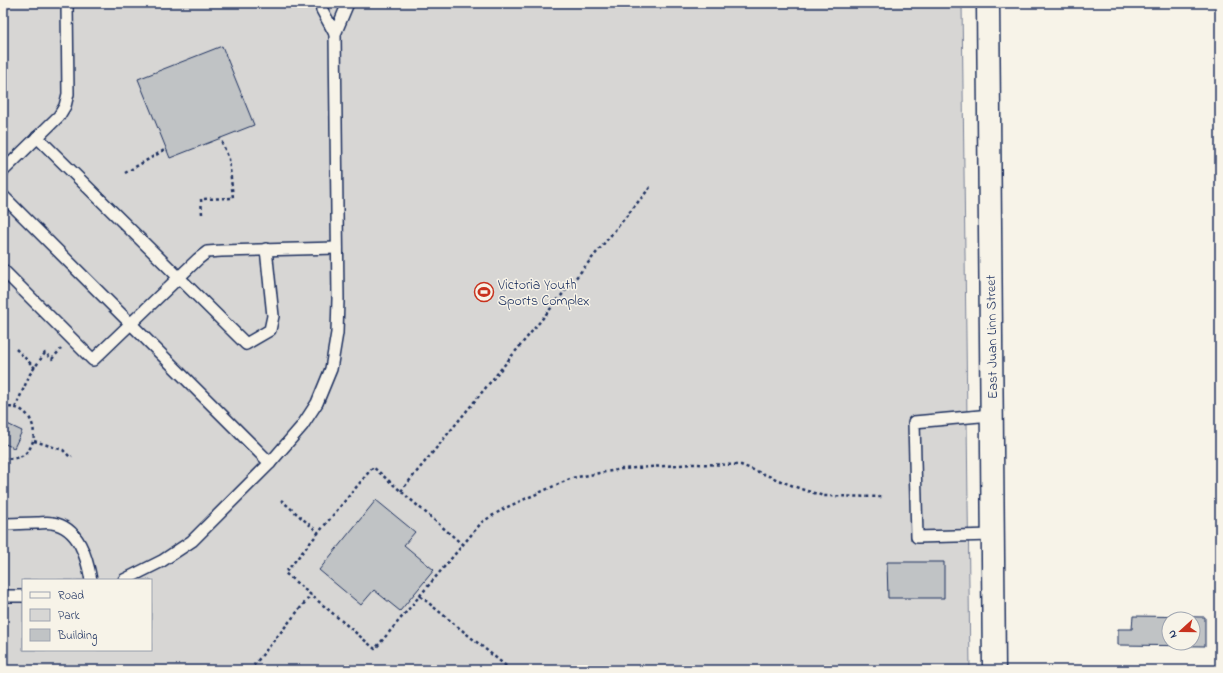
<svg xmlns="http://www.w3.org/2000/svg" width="1223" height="673" font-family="'Indie Flower',sans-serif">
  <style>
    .green { fill: #d7d6d4; stroke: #798299; fill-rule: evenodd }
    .building { fill: #c0c3c5; stroke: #1b2f5e; fill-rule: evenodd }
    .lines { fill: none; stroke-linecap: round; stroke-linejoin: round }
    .service-casing { stroke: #1b2f5e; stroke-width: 14 }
    .minor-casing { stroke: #1b2f5e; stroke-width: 25 }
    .path { stroke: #1b2f5e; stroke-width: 2.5; stroke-dasharray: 3 3; stroke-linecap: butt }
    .service { stroke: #f7f3e8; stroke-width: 11 }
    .minor { stroke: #f7f3e8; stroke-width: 22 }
    .labels { text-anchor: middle; stroke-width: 3; stroke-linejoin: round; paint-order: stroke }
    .poi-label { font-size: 14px; fill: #1b2f5e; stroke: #f7f3e8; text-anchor: start }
    .street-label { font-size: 14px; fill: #1b2f5e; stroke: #f7f3e8 }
  </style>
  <rect width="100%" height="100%" fill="#f7f3e8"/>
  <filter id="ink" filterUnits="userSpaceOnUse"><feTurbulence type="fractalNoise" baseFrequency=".025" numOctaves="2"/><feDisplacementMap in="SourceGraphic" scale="8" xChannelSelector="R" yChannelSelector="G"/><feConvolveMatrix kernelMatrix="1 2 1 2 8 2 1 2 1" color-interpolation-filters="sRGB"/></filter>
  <g filter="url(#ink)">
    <path class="green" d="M3,3H962L970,670H3ZM23,580H151V650H23Z"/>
    <g class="building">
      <path d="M222,46L254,125L170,158L138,79Z"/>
      <path d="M3,422L22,431L14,448L3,443Z"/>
      <path d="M376,500L415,532L404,545L434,570L400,611L374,590L361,605L319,570Z"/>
      <path d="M887,562H944V598H888Z"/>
      <path d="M1133,616L1205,617V646L1118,645V629H1132ZM1169,619H1193V643H1169Z"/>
    </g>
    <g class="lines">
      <g class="service-casing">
        <g id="service">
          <path d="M321,3L322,10L335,34L348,3"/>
          <path d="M37,137L246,344L270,330L273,316L266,249"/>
          <path d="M3,171L59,116L65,106L68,94L67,3"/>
          <path d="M3,196L270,463"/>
          <path d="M3,270L93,360L198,259L207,252L221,251L337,248"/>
          <path d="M991,415L914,422L917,537L993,535"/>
          <path d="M3,524C14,524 26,523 37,523C42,523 47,522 52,523C79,527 87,558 91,580"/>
          <path d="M124,580L162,561L192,541L270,463L302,426L317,403L331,369L337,333L338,299L335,34"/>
          <path d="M3,596H23"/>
        </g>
      </g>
      <g class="minor-casing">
        <path id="minor" d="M988,3L994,670"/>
      </g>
      <g class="path">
        <path d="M125,173L166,149"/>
        <path d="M202,214L201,199L233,198L229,159L220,138"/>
        <path d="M16,349L35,368"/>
        <path d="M3,408C42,399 46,466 3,458"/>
        <path d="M15,408L30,374L45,353L52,359L61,349"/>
        <path d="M34,441L63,450L70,457L72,456"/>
        <path d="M401,491L652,185"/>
        <path d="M281,500L319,533"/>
        <path d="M463,545L373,467L285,573L375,649L482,522L505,508L572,478L622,469L693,464L741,465L801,489L824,496L883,497"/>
        <path d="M420,596L511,670"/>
        <path d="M250,670L311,595"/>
      </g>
      <use href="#service" class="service"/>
      <use href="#minor" class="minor"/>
    </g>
  </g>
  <defs>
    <g id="stadium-ring" transform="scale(1)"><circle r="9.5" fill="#f7f3e8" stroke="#c8321e" stroke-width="1.5"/><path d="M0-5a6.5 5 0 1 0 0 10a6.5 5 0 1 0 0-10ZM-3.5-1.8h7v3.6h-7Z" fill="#c8321e"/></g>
  </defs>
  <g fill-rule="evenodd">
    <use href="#stadium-ring" x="484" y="292"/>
  </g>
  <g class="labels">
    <g class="poi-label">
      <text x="498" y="289">Victoria Youth<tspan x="498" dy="16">Sports Complex</tspan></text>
    </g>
    <g class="street-label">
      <text transform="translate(991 337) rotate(-91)" y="5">East Juan Linn Street</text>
    </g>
  </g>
  <rect width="1223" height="673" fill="none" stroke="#f7f3e8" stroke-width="16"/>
  <rect x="8" y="8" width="1207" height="657" fill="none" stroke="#1b2f5e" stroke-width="1.5" filter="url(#ink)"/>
  <rect x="22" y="579" width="130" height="72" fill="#f7f3e8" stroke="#9fa5b1"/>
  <rect x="30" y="592" width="20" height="6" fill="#f7f3e8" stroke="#9fa5b1"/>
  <text x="58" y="599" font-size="12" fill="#1b2f5e">Road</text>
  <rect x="30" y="609" width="20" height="12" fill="#d7d6d4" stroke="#9fa5b1"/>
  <text x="58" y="619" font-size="12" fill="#1b2f5e">Park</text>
  <rect x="30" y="629" width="20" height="12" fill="#c0c3c5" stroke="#9fa5b1"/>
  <text x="58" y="639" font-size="12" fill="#1b2f5e">Building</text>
  <g transform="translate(1181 631) rotate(249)"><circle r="19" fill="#f7f3e8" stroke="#9fa5b1"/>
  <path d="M0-3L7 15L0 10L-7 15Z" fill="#c8321e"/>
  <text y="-6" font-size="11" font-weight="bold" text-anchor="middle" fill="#1b2f5e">N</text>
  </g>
</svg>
